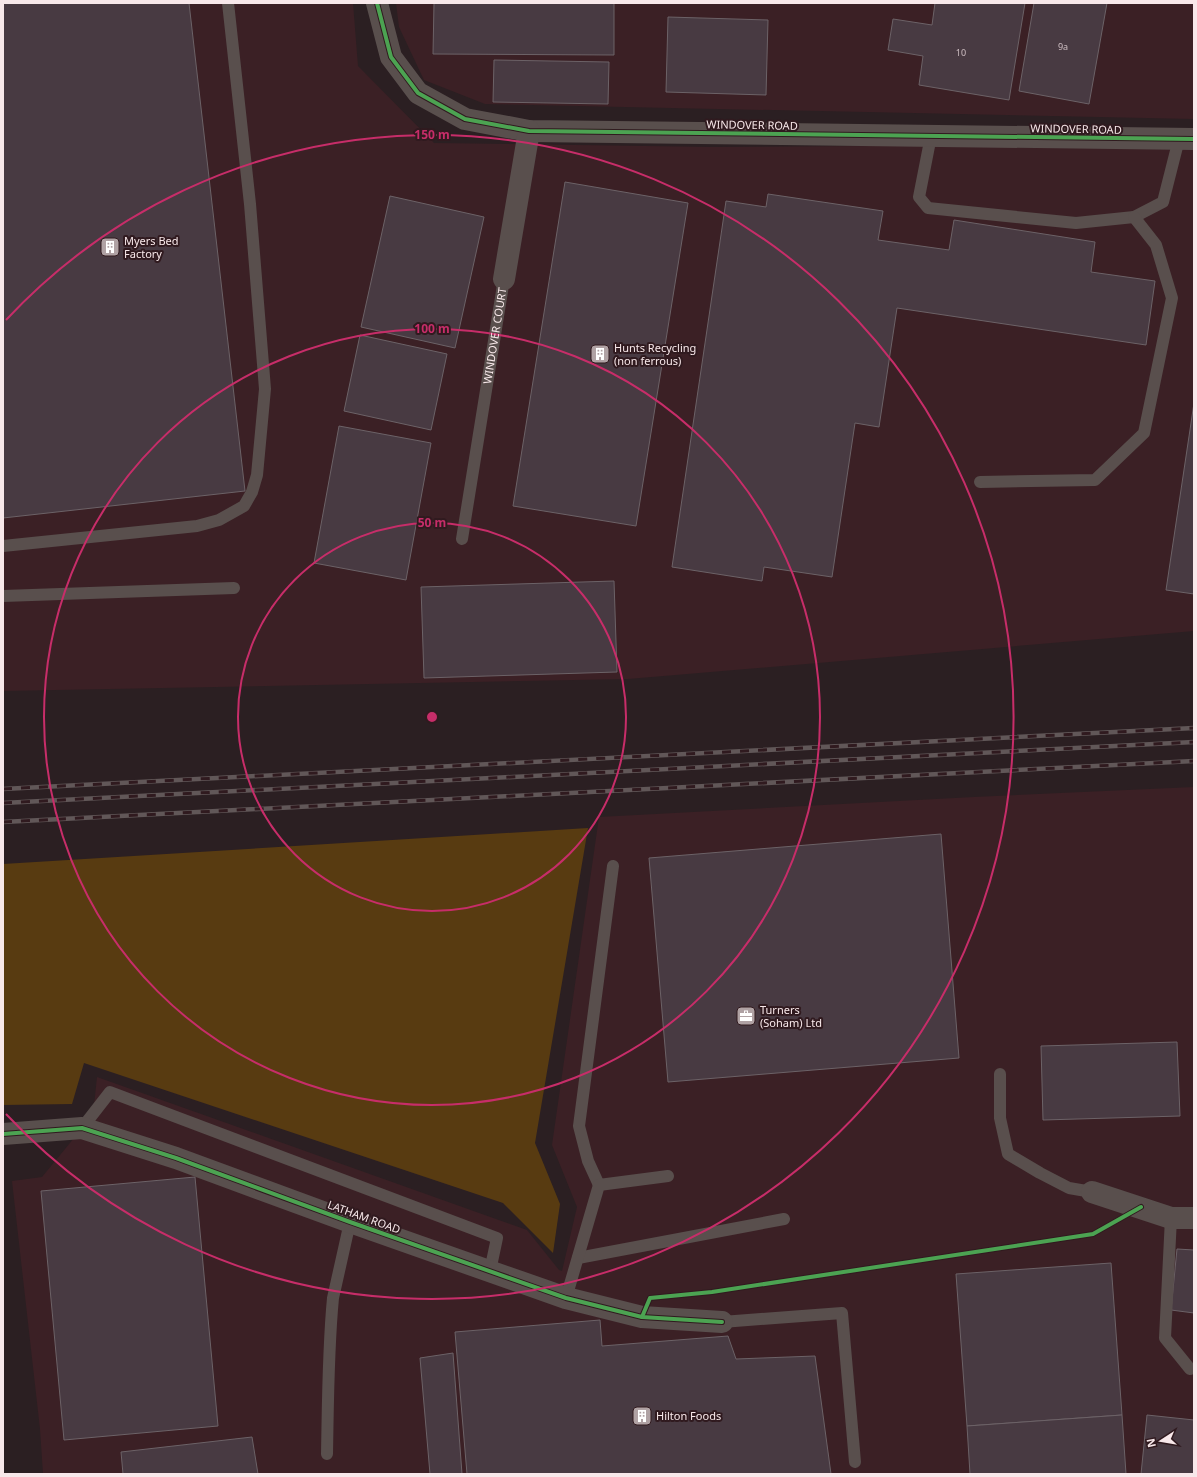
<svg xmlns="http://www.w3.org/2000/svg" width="1197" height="1477" font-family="'Noto Sans',sans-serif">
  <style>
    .built { fill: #3b2025 }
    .forest { fill: #583b11 }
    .building { fill: #483a42; stroke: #6c6267 }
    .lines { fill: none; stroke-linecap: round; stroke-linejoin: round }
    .service { stroke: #594f4d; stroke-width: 12 }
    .minor { stroke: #594f4d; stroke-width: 22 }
    .rail-casing { stroke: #615758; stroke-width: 4.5 }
    .rail { stroke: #301a1f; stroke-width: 3; stroke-dasharray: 9; stroke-linecap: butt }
    .cycleway-casing { stroke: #301a1f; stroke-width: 6 }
    .cycleway { stroke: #4ca352; stroke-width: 4 }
    .ring { fill: none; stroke: #c72d69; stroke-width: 2 }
    .labels { text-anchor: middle; stroke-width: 4; stroke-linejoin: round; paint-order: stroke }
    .number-label { font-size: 9px; fill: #ccbcc0 }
    .street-label { font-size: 11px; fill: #f8e8ea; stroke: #301a1f }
    .poi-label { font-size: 11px; fill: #f8e8ea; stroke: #301a1f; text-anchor: start }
    .centre { fill: #c72d69; stroke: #301a1f; stroke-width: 2 }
    .ring-label { font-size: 12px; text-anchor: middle; font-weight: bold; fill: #c72d69; stroke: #301a1f; stroke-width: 4; stroke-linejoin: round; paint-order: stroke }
  </style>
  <rect width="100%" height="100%" fill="#2b1f22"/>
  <g class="built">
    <path d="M3,3H353L358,66L434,143L712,147L1194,144V631L628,679L3,691Z"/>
    <path d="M396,3H1194V119L485,104L424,80L399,27Z"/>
    <path d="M1194,787V1474H43L40,1429L12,1181L42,1177L93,1115L97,1077L527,1230L559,1270L562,1271L577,1207L552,1145L599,817L974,797Z"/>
  </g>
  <path class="forest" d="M588,828L535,1143L560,1204L553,1253L503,1203L84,1063L72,1104L3,1105V864Z"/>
  <g class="building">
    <path d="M3,3H189L245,491L3,518Z"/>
    <path d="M434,3H614V55L433,54Z"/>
    <path d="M935,3H1025L1009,100L919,85L923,56L888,50L893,19L932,25Z"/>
    <path d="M1034,3H1107L1089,104L1019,91Z"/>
    <path d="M668,17L768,20L766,95L666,92Z"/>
    <path d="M494,60L609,62L608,104L493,102Z"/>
    <path d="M565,182L688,203L636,526L513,506Z"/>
    <path d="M768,194L883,211L878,240L949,250L954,220L1095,242L1091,272L1155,281L1146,345L897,308L879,427L855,423L832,577L764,567L762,581L672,567L726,201L766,207Z"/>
    <path d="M390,196L484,217L455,348L361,327Z"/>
    <path d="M360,335L447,354L431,430L344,411Z"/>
    <path d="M1194,403V594L1166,590Z"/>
    <path d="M339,426L431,443L406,580L314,563Z"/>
    <path d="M614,581L617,672L424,678L421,587Z"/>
    <path d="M941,834L959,1058L668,1082L649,858Z"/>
    <path d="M1177,1042L1180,1116L1043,1120L1041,1046Z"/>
    <path d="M195,1177L218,1426L64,1440L41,1191Z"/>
    <path d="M1177,1249L1194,1250V1313L1171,1310Z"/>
    <path d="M1111,1263L1122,1415L967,1426L956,1274Z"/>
    <path d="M600,1320L602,1346L728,1336L736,1359L815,1356L831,1474H467L455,1332Z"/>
    <path d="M453,1353L462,1474H430L420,1358Z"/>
    <path d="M1122,1415L1126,1474H970L967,1426Z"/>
    <path d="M1147,1415L1194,1420V1474H1141Z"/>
    <path d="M252,1437L258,1474H123L121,1452Z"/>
  </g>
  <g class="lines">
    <g class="service">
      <path d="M931,136L919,197L928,208L1076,223L1134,217L1163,202L1179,139"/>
      <path d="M980,482L1095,480L1144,433L1172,298L1156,245L1134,217"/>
      <path id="s1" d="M462,539L504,279"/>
      <path d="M3,546L197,526L219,520L244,506L252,492L257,475L265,389L250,204L228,3"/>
      <path d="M3,596L234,588"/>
      <path d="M1000,1074V1118L1008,1154L1040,1173L1069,1188L1092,1192"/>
      <path d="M82,1128L110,1092L497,1238L490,1271"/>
      <path d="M599,1185L588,1161L579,1126L613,866"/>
      <path d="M1171,1218L1165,1338L1190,1369"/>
      <path d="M578,1258L784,1219"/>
      <path d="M566,1298L599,1185L668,1176"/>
      <path d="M722,1322L842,1313L855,1462"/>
      <path d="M327,1454C328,1402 328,1350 333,1298L350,1222"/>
    </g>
    <g class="minor">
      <path d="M377,3L391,57L418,93L465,119L529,131L1194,139"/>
      <path d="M504,279L529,131"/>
      <path d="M3,1134L82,1128L176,1158L350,1222L566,1298L642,1317L722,1322"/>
      <path d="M1092,1192L1171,1218H1194"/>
    </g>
    <g class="rail-casing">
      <g id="rail">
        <path d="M3,789L1194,728"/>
        <path d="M3,803L1194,742"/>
        <path d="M3,822L1194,761"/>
      </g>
    </g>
    <use href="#rail" class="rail"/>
    <g class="cycleway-casing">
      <g id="cycleway">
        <path d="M377,3L391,57L418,93L465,119L529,131L1194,139"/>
        <path d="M3,1134L82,1128L176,1158L350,1222L566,1298L642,1317L722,1322"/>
        <path d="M642,1317L650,1298L712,1292L1093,1234L1141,1207"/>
      </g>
    </g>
    <use href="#cycleway" class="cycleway"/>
  </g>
  <g class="ring">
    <circle cx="432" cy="717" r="194"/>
    <circle cx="432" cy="717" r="388"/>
    <path d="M6 320A582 582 0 1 1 6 1114"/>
  </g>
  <defs>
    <g id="building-square" transform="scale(1)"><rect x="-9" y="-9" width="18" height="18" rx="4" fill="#b0a2a4" stroke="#301a1f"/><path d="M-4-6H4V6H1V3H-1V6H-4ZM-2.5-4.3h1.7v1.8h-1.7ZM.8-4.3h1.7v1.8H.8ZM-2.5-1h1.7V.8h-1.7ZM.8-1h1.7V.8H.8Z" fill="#fff"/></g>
    <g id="office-square" transform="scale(1)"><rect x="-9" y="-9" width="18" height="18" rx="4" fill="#b0a2a4" stroke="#301a1f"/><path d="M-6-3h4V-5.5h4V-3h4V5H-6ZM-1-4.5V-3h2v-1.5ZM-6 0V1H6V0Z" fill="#fff"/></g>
  </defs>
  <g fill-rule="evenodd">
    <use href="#building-square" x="110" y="247"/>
    <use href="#building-square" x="600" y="354"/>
    <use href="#office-square" x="746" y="1016"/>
    <use href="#building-square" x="642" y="1416"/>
  </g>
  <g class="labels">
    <g class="number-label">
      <text x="1063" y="50">9a</text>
      <text x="961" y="56">10</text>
    </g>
    <g class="street-label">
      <text transform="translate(752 125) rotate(1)" y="4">WINDOVER ROAD</text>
      <text transform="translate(1076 129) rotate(1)" y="4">WINDOVER ROAD</text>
      <text dy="4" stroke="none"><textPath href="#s1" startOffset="206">WINDOVER COURT</textPath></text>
      <text transform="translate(364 1217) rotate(20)" y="4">LATHAM ROAD</text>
    </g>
    <g class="poi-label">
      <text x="124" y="245">Myers Bed<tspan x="124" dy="13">Factory</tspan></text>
      <text x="614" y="352">Hunts Recycling<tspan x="614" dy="13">(non ferrous)</tspan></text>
      <text x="760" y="1014">Turners<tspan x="760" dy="13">(Soham) Ltd</tspan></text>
      <text x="656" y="1420">Hilton Foods</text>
    </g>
  </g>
  <circle cx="432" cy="717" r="6" class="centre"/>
  <g class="ring-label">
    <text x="432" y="139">150 m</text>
    <text x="432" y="333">100 m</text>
    <text x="432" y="527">50 m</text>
  </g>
  <rect width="1197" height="1477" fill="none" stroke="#f8e8ea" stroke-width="8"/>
  <g transform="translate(1161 1441) rotate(258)" stroke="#301a1f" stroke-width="3" paint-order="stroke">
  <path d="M0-3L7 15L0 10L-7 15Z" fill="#f8e8ea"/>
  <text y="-6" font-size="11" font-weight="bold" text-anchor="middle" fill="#f8e8ea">N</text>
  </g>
</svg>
